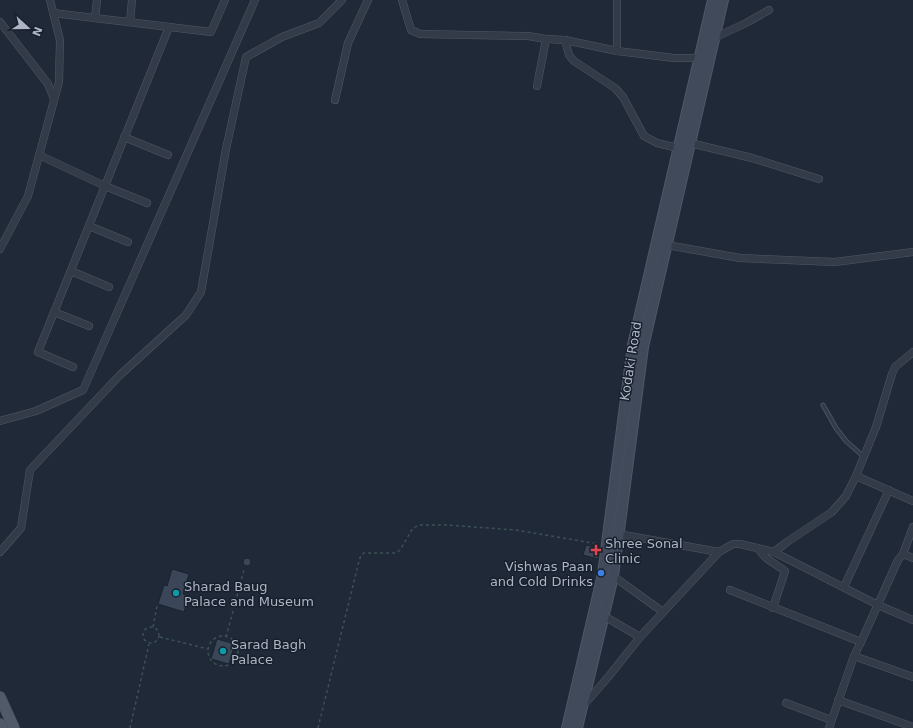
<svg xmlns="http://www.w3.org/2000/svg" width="913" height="728" font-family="'DejaVu Sans',sans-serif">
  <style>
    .building { fill: #3b4758; stroke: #1a222f }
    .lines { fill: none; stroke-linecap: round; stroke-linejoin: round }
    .service-casing { stroke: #505866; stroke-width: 5 }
    .minor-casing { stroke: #505866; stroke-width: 8 }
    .secondary-casing { stroke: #505866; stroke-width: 12 }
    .primary-casing { stroke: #3c4452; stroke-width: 12 }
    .path { stroke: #3c5153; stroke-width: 1.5; stroke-dasharray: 3 3; stroke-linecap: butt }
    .service { stroke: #333b48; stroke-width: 3.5 }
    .minor { stroke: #333b48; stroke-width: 7 }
    .secondary { stroke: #414a5b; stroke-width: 10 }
    .primary { stroke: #515a69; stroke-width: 11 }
    .health-dot { fill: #e0444e; stroke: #18202d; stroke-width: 1.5 }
    .shop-dot { fill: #3f7fe0; stroke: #18202d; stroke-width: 1.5 }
    .culture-dot { fill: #0f9aa8; stroke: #18202d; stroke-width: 1.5 }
    .labels { text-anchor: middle; stroke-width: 3; stroke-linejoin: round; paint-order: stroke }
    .street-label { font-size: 13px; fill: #adb5c5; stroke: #18202d }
    .poi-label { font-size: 13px; fill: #adb5c5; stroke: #18202d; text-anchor: start }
  </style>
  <rect width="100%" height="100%" fill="#1f2938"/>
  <g class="building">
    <path d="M586,545L600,548L598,559L583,555Z"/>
    <circle cx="247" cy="562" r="4"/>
    <path d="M172,569L189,574L183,594L189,596L184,612L158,604L164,585L167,586Z"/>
    <path d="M217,639L235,644L229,664L211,659Z"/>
  </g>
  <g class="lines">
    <g class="service-casing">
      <path id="service" d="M823,405L836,428L846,441L864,457"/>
    </g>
    <g class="minor-casing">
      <g id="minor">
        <path d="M402,0L411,30L420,34L528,36L546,39L565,40L617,51L674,58H699"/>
        <path d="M617,0V51"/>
        <path d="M53,13L211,32L225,0"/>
        <path d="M95,18L97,0"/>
        <path d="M0,22L48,84L54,99"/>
        <path d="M130,22L132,0"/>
        <path d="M714,38L746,23L769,10"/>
        <path d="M565,40L569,55L574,61L615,88L623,97L644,136L657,143L678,148"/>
        <path d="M537,86L546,39"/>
        <path d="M335,100L348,43L368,0"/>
        <path d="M124,137L168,155"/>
        <path d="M690,143L752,158L819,179"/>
        <path d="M39,155L105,186L147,203"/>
        <path d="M89,226L128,242"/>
        <path d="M667,245L740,258L835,262L913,252"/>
        <path d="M0,249L28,196L59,82L60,40L50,0"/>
        <path d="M71,271L109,287"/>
        <path d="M54,312L89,326"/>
        <path d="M73,367L38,352L169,27"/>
        <path d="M0,421L36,411L83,390L255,0"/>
        <path d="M856,476L913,501"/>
        <path d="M618,534L719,552L733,544H740L774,552L878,605L913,620"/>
        <path d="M758,548C767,562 774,562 785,571L773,608"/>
        <path d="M0,552L21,528L30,470L120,375L186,315L201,292L226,149L246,57L282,37L319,23L342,0"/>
        <path d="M774,552L787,542L832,512L846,496L856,476L876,427L892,374L895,367L913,352"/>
        <path d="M903,554L913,558"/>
        <path d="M613,576L663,612"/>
        <path d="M844,587L889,490"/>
        <path d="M730,590L861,642"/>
        <path d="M604,616L640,637"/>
        <path d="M854,656L913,677"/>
        <path d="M838,700L913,727"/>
        <path d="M786,703L831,720"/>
        <path d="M583,706L609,676L640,637L719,552"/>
        <path d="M829,728L854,656L861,642L898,560L903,554L913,527"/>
      </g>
    </g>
    <g class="secondary-casing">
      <g id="secondary">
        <path d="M567,728L603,574L633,345L713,0"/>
        <path d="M577,728L613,576L643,347L723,0"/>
      </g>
    </g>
    <g class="primary-casing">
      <g id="primary">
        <path d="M0,697L14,728"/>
        <path d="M0,724L2,728"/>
      </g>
    </g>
    <g class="path">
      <circle cx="151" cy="635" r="8"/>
      <path d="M153,627L157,606"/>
      <circle cx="223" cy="651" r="15"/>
      <path d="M160,637L208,649"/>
      <path d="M226,637L244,570"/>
      <path d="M130,728L149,644"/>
      <path d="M318,728L359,561L361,555L364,553H396L400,550L413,528L419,525H447L515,530L599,544"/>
    </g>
    <use href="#service" class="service"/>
    <use href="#minor" class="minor"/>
    <use href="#secondary" class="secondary"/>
    <use href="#primary" class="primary"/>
  </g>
  <path class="health-dot" d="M594 544h4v4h4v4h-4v4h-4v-4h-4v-4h4z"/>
  <circle class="shop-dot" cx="601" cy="573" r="4"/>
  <g class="culture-dot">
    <circle cx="176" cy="593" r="4"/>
    <circle cx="223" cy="651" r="4"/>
  </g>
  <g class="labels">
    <g class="street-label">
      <text transform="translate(630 361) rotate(-81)" y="5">Kodaki Road</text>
    </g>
    <g class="poi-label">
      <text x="605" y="548">Shree Sonal<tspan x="605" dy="15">Clinic</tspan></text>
      <text x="593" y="571" text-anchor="end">Vishwas Paan<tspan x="593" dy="15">and Cold Drinks</tspan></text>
      <text x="184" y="591">Sharad Baug<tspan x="184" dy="15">Palace and Museum</tspan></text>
      <text x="231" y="649">Sarad Bagh<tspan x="231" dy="15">Palace</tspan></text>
    </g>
  </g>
  <g transform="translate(28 28) rotate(111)" stroke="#18202d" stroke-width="3" paint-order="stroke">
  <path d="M0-3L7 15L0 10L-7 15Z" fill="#adb5c5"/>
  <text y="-6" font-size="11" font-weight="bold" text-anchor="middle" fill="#adb5c5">N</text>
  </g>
</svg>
